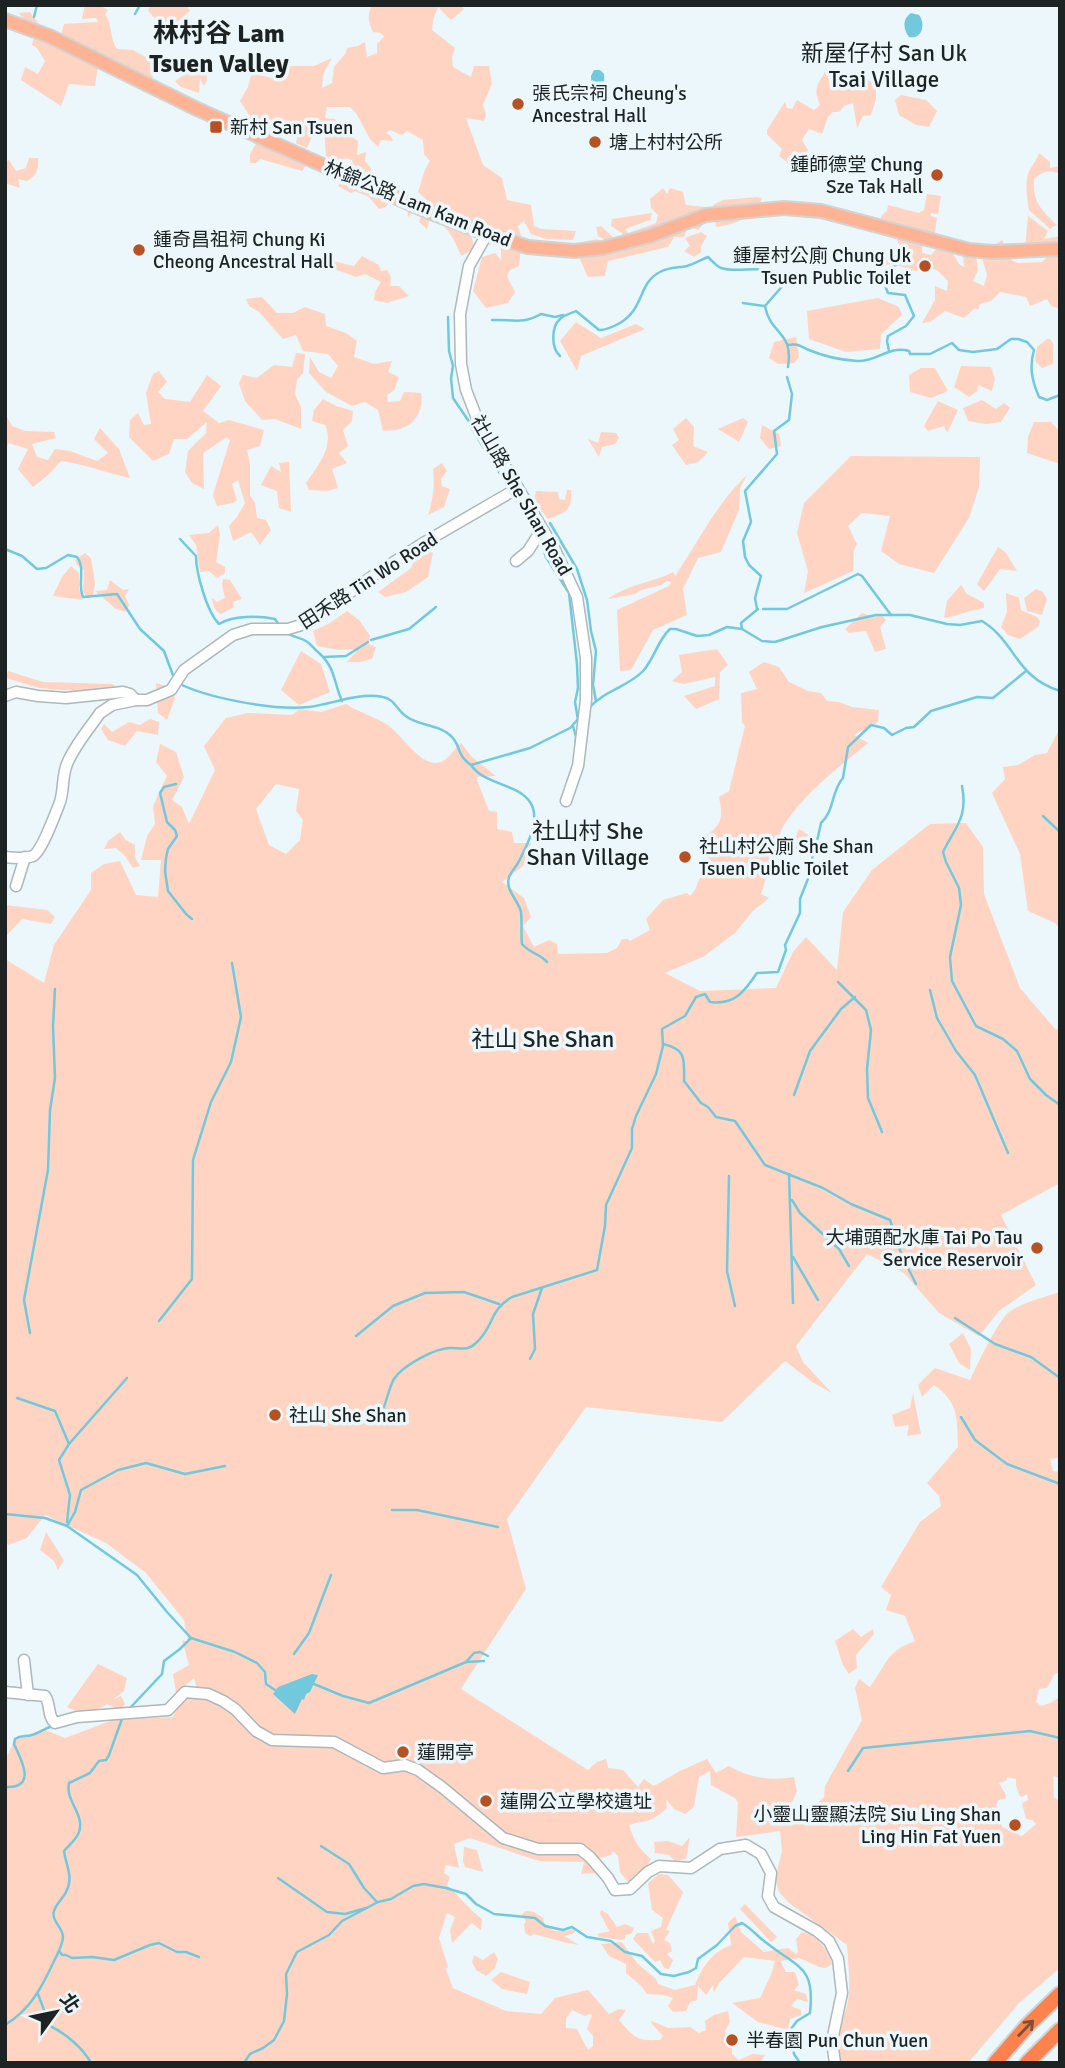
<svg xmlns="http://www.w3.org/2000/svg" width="1065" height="2068" font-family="Signika,'Noto Sans TC',sans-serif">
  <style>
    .green { fill: #ffd4c3; fill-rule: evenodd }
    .water { fill: #72c9dd }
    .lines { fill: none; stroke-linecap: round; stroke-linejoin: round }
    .stream { stroke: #72c9dd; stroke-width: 2.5 }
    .minor-casing { stroke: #acb8bb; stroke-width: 13 }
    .major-casing { stroke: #d2d3d3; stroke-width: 16 }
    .highway-casing { stroke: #d2d3d3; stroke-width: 18 }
    .minor { stroke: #fff; stroke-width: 10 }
    .major { stroke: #feb494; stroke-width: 12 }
    .highway { stroke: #fe824d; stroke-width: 14 }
    .oneway { stroke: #824d36 }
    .poi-dot { fill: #b65122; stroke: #ebf7fa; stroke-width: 2.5 }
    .labels { text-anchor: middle; stroke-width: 7; stroke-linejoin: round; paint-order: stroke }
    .poi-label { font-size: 19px; fill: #1d2223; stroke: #ebf7fa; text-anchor: start }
    .street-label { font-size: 19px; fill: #1d2223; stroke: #ebf7fa }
    .quarter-label { font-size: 23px; fill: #1d2223; stroke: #ebf7fa }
    .district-label { font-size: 26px; font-weight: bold; fill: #1d2223; stroke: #ebf7fa }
  </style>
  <rect width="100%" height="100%" fill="#ebf7fa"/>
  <g class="green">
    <path d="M85,5H99L108,10L105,14C113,25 109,38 117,49L133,50L151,60L153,82L98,65L95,86L69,84L61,106L21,80L25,67L38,74L45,61L37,48L32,45L34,36L19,13L30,12L53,43L60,38L64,24L98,22L96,18L82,19Z"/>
    <path d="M150,5H186L190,11L171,27H163L148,11Z"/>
    <path d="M372,5H461L464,9L451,20L438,7L433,20L432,30L455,48L452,57L453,67L471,77L474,66H489L492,84L483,105L486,114L484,121L466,118L483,165L502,178L507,200L531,205L534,226L542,229L576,231L573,240L546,239L531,234L524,221L518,226L522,239L519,266L510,270L507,276L515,292L508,303L486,308L473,291L482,257L495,253L501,260C503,232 490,234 467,224L475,248L461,256C454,239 447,224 430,217L427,229L419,222L422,213L416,210L408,217L406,198L410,194L418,205L427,209L430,203L418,192C422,181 423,171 430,161L424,154L423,140L407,131L402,135L390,130L386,133L391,136L393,141L381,140L378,147L370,139L356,113L350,107H327L325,118L335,119L344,132L358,141L357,155L366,152L365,161L370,167L374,179L355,171L352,160L345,158L341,165L326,156L324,128L317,126L307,148L296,143L299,129L291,124L276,133L261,120L251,118L240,101L248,87L252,72L280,81L283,75L282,66H314L332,58L323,74L322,88L332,83L334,67L345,54L347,48L358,46L365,42L367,57L377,53V44L384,37L381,33L373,32C368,21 367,15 372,5Z"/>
    <path d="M200,58L205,61L207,80L204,86L200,79L199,93L181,87L175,81L200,64Z"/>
    <path d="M827,69L830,88L849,82L876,81V99L871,115L863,116L857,128L853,103L844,106L839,112H833L828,117L822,134L809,129L802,140L808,150L799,168L792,166L779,156L782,149L767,134V130L785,102L787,108L792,109L797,100L814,110L820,105C813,88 817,85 827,69Z"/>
    <path d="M901,95L926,100L937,111L929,127L916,125L899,115L895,100Z"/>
    <path d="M257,142L308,162L302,171L260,159L256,163H250V154Z"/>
    <path d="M1039,153L1050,162V168L1060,166L1059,173C1049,170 1042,171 1034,179C1032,201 1041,210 1057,225L1050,229L1029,210C1027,199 1025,184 1028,174C1030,168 1037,160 1039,153Z"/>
    <path d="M29,158H38C39,170 37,175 27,181L18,179L20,188L5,183V162L9,160L16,171L26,168Z"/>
    <path d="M353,171L368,182L386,184L394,198L385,207L379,209L369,197L355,191L351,193L338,186L342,179Z"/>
    <path d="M663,188L667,194L670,188L683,192L686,205L706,207L709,218L698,230L688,226L684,237H674L668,247L608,261L605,276L588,277L579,257L583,242L597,239L605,244L609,242L598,236L596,227L601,226L617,241L622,239V233L611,226L612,219L652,213L650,220L625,229L628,233L656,223L658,215L651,208L650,199Z"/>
    <path d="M927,194L941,196L938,214L930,213L931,216L937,218L935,233L923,231L922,253L931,255L937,248L951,251L959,264L964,267L963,252L976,254L978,270L973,281L984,286L987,275L979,248H989L1002,240L1013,261L1018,263L1042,262L1049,255L1025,249L1028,216L1048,231L1044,239L1060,236V309L1051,306L1047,299L1030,306L1026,297L1000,292L991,301L980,304L978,310L975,308L964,318L945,311L930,322L922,323L935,300V286L947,291L948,281L938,271L921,264L917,271C905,270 897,262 885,265L887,252L890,250L902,251L897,239L881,232C879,223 879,216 887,211L888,205L919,213L924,210Z"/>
    <path d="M757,197L762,198C755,218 735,224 716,227L713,205L723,200Z"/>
    <path d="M701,232L707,236L701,246V252L694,257L684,251L690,246L685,238Z"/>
    <path d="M362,256L379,265L381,271L387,270L391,277L390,286H399L409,296L387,303L374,300L375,292L381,282L365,274L356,277L334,269L333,261L354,266Z"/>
    <path d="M262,297L277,313H293L305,307L325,314L326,326L346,333L357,341L354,357L374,364L392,361L388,372L399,377L394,390L387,395L388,402L400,401L404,392L421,393C424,409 416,424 400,429C395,431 388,430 383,431L378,410L365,402L352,406L326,392L309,373L310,357L319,372L331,378L338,366L328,354L303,351L296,335L283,339L259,312L249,306L246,299Z"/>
    <path d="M878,298L899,307L902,315L881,334L880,349L846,352L809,339L807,311Z"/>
    <path d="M576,322L601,338L636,324L645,329L581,356L577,371L560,341Z"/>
    <path d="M796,337L799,357L794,363L778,364L769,358L774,342Z"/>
    <path d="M1047,339H1050L1053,343V364L1042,368L1035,361L1037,347Z"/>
    <path d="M296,353L305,354L303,373L297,380L295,394L301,407V429L275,419L262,420L245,401L239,383L243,375L257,378L274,365L292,367Z"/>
    <path d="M961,366L991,367L995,379L992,391L978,385L977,391L969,397L954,387Z"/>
    <path d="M921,368H935L948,391L931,398L910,392L909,375Z"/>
    <path d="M159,371L167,382L158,392L165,399L190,402L207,375L221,386L203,411L219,423L229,420L264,430L260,446L247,450L250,464V495L255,503L257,518L266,520L271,530L260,545L251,532L233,541L229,526L237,517L245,503L238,480L232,484L237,500L233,503L217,506L213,495L230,440L227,437L203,453L204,489L192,483L185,472L188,451L206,433L207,422L187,439H174L169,454L153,461L129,437L130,420L138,413L144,425L151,424L146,393L153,374Z"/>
    <path d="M323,399L336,406L353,411L352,421L343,430L348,446L339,453L347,463L332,469L338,488L327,491L309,490L306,483C317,467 335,446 325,425L312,421L314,410Z"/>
    <path d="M982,400L996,409L1004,403L1010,408L1001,422L986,424L968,421L963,408Z"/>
    <path d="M938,401L958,410L947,433L944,426L928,431L924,426Z"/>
    <path d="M5,413L12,426L25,431L54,432L56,438L32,444L37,457L48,460L55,449L70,451L97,461L108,453L94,439L100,428L119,449L130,478C106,473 85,464 61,461L48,475L33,487L18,469L28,449L8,443L5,454Z"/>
    <path d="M686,418L694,427L693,446L708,452L698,462L686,465L672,445L679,440L673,429Z"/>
    <path d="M743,418L748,422L739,442L718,429Z"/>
    <path d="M1034,422H1051L1060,432V464L1027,453L1028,437Z"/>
    <path d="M762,425L779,434L781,446L769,449L760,438Z"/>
    <path d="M601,432L616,433L619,438L615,444L602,447L599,457L588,439L598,443Z"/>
    <path d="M851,456L980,457L979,487L969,518L934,573L899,564L881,551L890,516L862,513L848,526L857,544L854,550L853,571L804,593L808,571L797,533L804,503Z"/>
    <path d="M289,462L291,512L279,508L277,491L261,485L271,466L281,472L279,463Z"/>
    <path d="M442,463L447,471L441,479L442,486L450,489L444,507L428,515C433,499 435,486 433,469Z"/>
    <path d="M747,475L740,488L739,510L721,552L698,558L683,589L687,615L653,630L631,670L620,671L617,610L669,586L671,582L667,581L661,585L641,590L635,594L608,599C628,584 652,583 673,572L675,576C699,541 716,504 747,475Z"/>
    <path d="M567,490H571C572,511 567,512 548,519L534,501L536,491L558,492L559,499L565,500Z"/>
    <path d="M218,525L220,535L216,562L225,567V573L217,578L209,571L200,572L196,545L189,535L209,533Z"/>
    <path d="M998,547L1006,553L1017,571L1000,569L984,591L977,584Z"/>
    <path d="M421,549L433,553L428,577L406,592L385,597L378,592L410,569Z"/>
    <path d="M85,553L91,558L95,583L93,596L88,598L83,592L84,570L77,565L75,560Z"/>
    <path d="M71,566L79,573V589L83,600L53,596L62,577Z"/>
    <path d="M223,579L230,580L242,599L233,602L234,607L221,614C214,610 213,606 212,598L217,602L225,598L222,584Z"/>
    <path d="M110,580L123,590L129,589L125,596L129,605L126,612L116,609L95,591L107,590Z"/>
    <path d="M961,585L967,594L984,603V608C970,610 958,616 944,618L947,601Z"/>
    <path d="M1036,589L1043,592L1047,599L1042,615L1027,611L1024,598Z"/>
    <path d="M1006,593L1019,598L1021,610L1037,617L1040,621L1038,627L1020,639L1008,635L1001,627L1007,612Z"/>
    <path d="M347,611L360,621L370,636L368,644L376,647L372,659L360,662H347L357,651L351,649L339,650L317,646L313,631L330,623Z"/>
    <path d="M862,613L875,617L880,614L886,620L880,627L886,649L875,652L866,631L849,633L845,629Z"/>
    <path d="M717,649L728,665L720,672L719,699L696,709L684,696L715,686V677L684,684L672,681L682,672L679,655Z"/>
    <path d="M301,651L321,664L330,692L299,705L281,690Z"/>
    <path d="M764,662L779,667L789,682L808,691L821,693L827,701L839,702L852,707L879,710L878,722L854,735L868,743C839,767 807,791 786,822C775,838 768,875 761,894L769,898L752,912L735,933L703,957L665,973L700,991L776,988L793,952L806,937L837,970L843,912L872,870L930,824L966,823L983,847L984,894L1020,988L1056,1030L1060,1026V1183L1001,1215L1036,1285L999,1311L979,1336L939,1313L904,1273L867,1254L796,1346L803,1362L832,1393L812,1382L785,1361L722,1422L586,1407L507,1519L526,1589L461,1689L588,1770L597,1762L606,1759L608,1768L623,1770L638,1787L644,1779L654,1786L680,1771L707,1759L716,1773L729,1766C749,1778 771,1781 794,1777L797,1791L783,1823L799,1820L824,1797L825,1786L862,1720L855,1688L859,1679L870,1687C887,1664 886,1651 915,1641L905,1616L886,1610L891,1595L881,1587L920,1522L941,1506L939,1496L927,1483L958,1447C957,1419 959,1402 934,1385L922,1397L918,1385L935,1368L970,1380C976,1367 998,1321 1008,1313C1020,1303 1045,1297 1060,1292V1458L1050,1459L1053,1471L1060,1472V1671L1054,1675L1047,1688L1039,1689L1036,1702L1041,1706L1050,1703L1060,1697V1781L1057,1777L1053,1776L1054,1797L1060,1802V1968L1019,2003L968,2063H841L835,2056L840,2049C833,2032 846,2018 848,2001C851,1983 848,1963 847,1945L789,1903L779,1892L775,1879L782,1851L780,1831L736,1837L738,1803L736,1799L711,1785L710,1771L699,1777L694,1807L685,1814L674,1809L666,1799L667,1808C663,1812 657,1816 652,1819C645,1822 637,1822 629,1825C633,1839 639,1849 651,1859L630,1896L624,1895L628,1882L620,1872L618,1856L613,1851L611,1855L599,1858L595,1873L581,1874L584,1862L539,1861L470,1838L454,1844L459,1868L446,1865L444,1873L450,1877L447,1885C460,1896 468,1909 482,1919L481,1930L472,1923L452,1943L450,1930L455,1917L447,1913L439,1938L448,1967L446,1969L453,1988L506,2011L541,2014L555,1998L588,1990L609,2014L619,2009L626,2010L619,2020C635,2038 636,2041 660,2040L663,2036L652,2024L651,2021L669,2028L690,2027L699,2033L706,2030L705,2021L714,2015L728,2011L730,2022L725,2031L732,2048V2054L739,2060L752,2054L765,2055L760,2063H5V1761L14,1741L43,1729L65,1738L113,1720L173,1717L178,1706L193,1690L197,1689L194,1678L176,1693L173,1674L189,1665L182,1640L188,1642L184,1620L146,1573L106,1543L45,1515L27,1538L8,1545L5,1541V959L44,983L54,945L91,890V873L104,864L120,861L136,895L158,897L161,860H141L147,836L155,824L153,806L167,776L156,762L160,744L176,752L184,777L172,800L182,807L189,824L215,770L204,746L226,718L248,713L292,715L300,709L321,712L346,704C360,713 376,717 389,726C403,736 422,769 441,762C449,759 455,748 461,743L472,757L496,776L476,777L489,811L497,812V829L512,832L514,843H531L523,866L502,882L524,898L531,917L523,926L534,947L549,940L557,944L558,954L607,953L617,948L622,939H628L630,941L650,930L646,919L663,900L687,893L690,896L695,890L709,855L703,851L705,837C723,823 723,818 719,797L729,791L745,726L742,722L741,693L757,689L749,672ZM276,784L299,789L296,811L303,820L300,840L286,854L269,845L256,809ZM1007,1777L1016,1779V1785L1019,1795L1022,1797L1027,1794L1028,1800L1022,1803L1026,1819L1032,1820L1036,1824L1022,1836L1002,1827L996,1805L999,1800L1006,1798V1795L999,1783L1006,1781ZM572,2010L585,2016L589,2014L592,2015L587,2029L593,2036V2046L588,2050L577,2029L566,2028V2019Z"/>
    <path d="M8,671L43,682L113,684L116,687L76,691L39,688L6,678Z"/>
    <path d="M156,683L170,687L175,698L167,720L158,713Z"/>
    <path d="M150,719L159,722L158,735L137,731L125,746L108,740L101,729L104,724L112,732L129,722L140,725Z"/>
    <path d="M1060,728V929L1055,923L1028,911L1020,854L992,793L1005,779L1003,767L1018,765L1035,755L1047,753Z"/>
    <path d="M799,829C810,836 818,839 816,854L802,856L792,846Z"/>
    <path d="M120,832L126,840L135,845V857L140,866L133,868L125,856L116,848L104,849L108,841Z"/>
    <path d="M5,905L47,910L55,917L51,924L22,919L6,936Z"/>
    <path d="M963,1333L971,1349L970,1370L959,1363L949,1344Z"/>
    <path d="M913,1393L921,1434L907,1436L909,1425L895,1427L892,1415L910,1408Z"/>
    <path d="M46,1532L64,1560L58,1570L54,1561L40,1550Z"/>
    <path d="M853,1629L861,1637L873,1629L874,1634L856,1655L857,1668L849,1674L843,1665L835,1641Z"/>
    <path d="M98,1664L127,1678L124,1691L112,1700L121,1696L125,1704L121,1711L107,1704C96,1712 78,1714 67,1707Z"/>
    <path d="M690,1837L686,1859L675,1861L669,1855L655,1853L654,1842L668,1841L682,1846Z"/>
    <path d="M464,1847L477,1850L483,1872L465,1867L463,1861Z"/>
    <path d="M659,1874L668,1875L683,1892L666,1930L670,1931L664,1940L670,1943L672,1951L667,1954L673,1960L669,1969L664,1968L660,1960L655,1962L633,1939L637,1933H648L653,1944L655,1941L651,1931L661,1927L663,1918L652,1910L648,1883Z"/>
    <path d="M745,1904L777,1937L771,1942L740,1909Z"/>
    <path d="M601,1910L608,1914L617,1927L625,1924L634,1928L631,1934L625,1935V1939L622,1940L599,1937L597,1934L610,1931C605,1926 605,1920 600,1914Z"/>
    <path d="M526,1911L534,1912L543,1918C546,1933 560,1933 573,1929L576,1931L572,1934L564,1936L579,1945L563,1942L534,1934L530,1936L525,1933L524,1924L526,1922L522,1914Z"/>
    <path d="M735,1916L741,1932L764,1952L788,1948L796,1954L798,1952L796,1939L802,1932C818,1936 828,1949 832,1964L826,1968L819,1967L799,1958L780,1961L786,1972H795L799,1985L794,1990L806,1994L808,2002L797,1999L791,2006L801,2010V2015L790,2019L788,2030L758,2022L732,2003L760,1998L771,1975L775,1961L744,1957L720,1982L714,1992L713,1985L706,1995L698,1986L697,2000L690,2002L686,2011L673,2012L668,2006L673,1998L664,1995L647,1994L641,1986L626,1973V1964L609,1956L601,1944L622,1942L637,1963L656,1979L658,1984L675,1990L695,1985C702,1967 712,1952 731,1945L728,1923Z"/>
    <path d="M494,1952L498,1959L495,1968L486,1976L476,1970L472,1962L474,1955L483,1960Z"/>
    <path d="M501,1972L530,1982L527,1994L502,1989L491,1980Z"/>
  </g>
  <g class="water">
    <path d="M911,13L919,15C926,24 922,40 909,37C903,29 902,19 911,13Z"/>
    <path d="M594,70H600L604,74L605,96L600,101L592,97L591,76Z"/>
    <path d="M312,1674L318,1675L310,1692L306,1694L304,1700L302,1699L295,1714L273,1694L278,1687Z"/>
  </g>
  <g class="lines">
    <g class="stream">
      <path d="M135,14L140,5"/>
      <path d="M34,17L37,5"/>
      <path d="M743,303L764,306"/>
      <path d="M448,317L449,351L453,366L451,378L453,398L470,423L472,429L509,488"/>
      <path d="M492,320C512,319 522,325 541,314L555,317L563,315"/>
      <path d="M788,345C798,343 800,346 809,350C823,356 842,360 857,361C878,362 888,345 909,351L910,354H930L952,343L959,350L973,352L997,349L1011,339H1018L1027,342L1034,350C1029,367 1032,381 1039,397L1047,400L1060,395"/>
      <path d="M889,351L887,341L888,336L906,326L914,316L905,295L888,293L881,276V273L896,265L899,258"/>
      <path d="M560,356C551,348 551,327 560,319C564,315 572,313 576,311L599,330C607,330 613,327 620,323C645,308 638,283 660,272C669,267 678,268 687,266C694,264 701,260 708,257C712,261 716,266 721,268C741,275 773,259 785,283L765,306C770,335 794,331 788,367"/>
      <path d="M514,496L536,531"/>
      <path d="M550,523L577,569L587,600L591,631L596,651L593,685L596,701"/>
      <path d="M180,539L196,556C196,573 207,612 219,624C233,615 259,616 275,619L279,625"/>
      <path d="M540,539L546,557L569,593L577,664L578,688L575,702L578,720"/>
      <path d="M5,549L22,556L37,569L46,568L68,555L77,557C86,568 77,584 83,597L117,594L140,629L164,651L174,678"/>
      <path d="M757,609L755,598L761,576L749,565L745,557L743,541L751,522L745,491L777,454L774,431L789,420L792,394L787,377"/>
      <path d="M763,609H787L858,574L862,576L891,615"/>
      <path d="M742,629L741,623L758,609"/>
      <path d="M286,632C292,637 299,637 306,641C311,644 314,649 318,652C336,668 333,681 342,701"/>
      <path d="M371,640L409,629L436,607"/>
      <path d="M324,657L346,656L368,642"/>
      <path d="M178,683C207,698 275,711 309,707C333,704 358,692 383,697C395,699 397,711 407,717C420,726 438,724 451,736C461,745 456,755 471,765L530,748L570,728L579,718"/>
      <path d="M589,708C605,690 628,687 643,671C655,658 657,641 670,629H676L697,636L709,635L727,627L742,629L762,641L775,642L822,627L876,615H910L947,624L960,625L982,621C1016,642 1015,677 1060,691"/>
      <path d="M573,726L576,737L575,753"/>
      <path d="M471,765C484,785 517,783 530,802C542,820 526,847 518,863C515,868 511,872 509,877C505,891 518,899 521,912C522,920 521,935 522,944C529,953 541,954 547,962"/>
      <path d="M176,784L164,787L160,793L167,822L175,830L177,836L168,849L166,858L165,871L168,891L186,914L192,919"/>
      <path d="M962,786C968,817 956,826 943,852L946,862L959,888L961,905L950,957L952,981L976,1026L1003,1039L1017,1051L1030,1079L1046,1095L1060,1105"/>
      <path d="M1043,816L1060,832"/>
      <path d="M838,982L866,1010L871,1030L867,1069L868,1098L882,1132"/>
      <path d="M930,990L937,1018L956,1051L975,1075L1008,1153"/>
      <path d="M663,1044C687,1049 684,1060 684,1081L701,1103L708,1107L716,1117L735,1121L765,1165L823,1188L851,1204L890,1220L902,1256L916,1284"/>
      <path d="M794,1095L810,1051L841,1009L855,997"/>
      <path d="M789,1174L793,1303"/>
      <path d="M729,1176L727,1271L735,1306"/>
      <path d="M792,1200L800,1213L839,1249L849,1266"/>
      <path d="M793,1257L818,1300"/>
      <path d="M955,1318L995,1344L1031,1357L1060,1378"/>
      <path d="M159,1321L192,1279L193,1160L211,1102L231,1062L241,1017L232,963"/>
      <path d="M30,1333L24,1300L48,1170L50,1110L55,1078L53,1026L55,989"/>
      <path d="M356,1336L393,1306L425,1293L464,1292L499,1304"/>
      <path d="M530,1359L535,1349L533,1314L542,1288"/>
      <path d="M17,1398L55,1411L69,1444L59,1460L70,1495L67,1522"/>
      <path d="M381,1415C386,1404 389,1387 394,1379C402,1366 435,1348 450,1348C461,1348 468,1351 476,1343C495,1326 488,1311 512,1297L597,1270L605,1226L606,1205L632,1148V1129L636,1116L656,1074L663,1046L662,1029L685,1016L696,997L705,994L710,1002C735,1005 744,992 757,973L778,972L786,950L785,945L800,913V899L813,866L812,853L818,837L821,823C835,810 831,791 843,778L848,747L871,725L884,728L892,735L906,728L914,727L931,711L977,697L993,698L1026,671"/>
      <path d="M961,1417L975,1440L1007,1464L1060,1484"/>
      <path d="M69,1444L127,1378"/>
      <path d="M392,1510H417L498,1527"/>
      <path d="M5,1514L45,1518L67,1526L137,1575L167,1612L191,1638L235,1652L257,1663L265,1672L266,1684L275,1690"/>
      <path d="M67,1526L75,1512L81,1490L118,1470L146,1463L185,1474L225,1466"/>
      <path d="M294,1654L309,1633L331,1575"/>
      <path d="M466,1662L484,1661"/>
      <path d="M314,1684L343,1696L369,1703L466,1662L474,1653L480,1652L488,1656"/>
      <path d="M130,1708L162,1674L164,1661L180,1649L191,1638"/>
      <path d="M848,1771L863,1748L1030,1731L1060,1738"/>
      <path d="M5,1787C38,1789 21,1759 14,1744L15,1739C21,1735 25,1737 32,1735C39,1733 45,1728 53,1726"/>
      <path d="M321,1846L349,1864L364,1888L377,1902"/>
      <path d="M278,1878L327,1912L345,1914L366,1908"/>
      <path d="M59,1951L62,1955H66L72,1958L92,1957L114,1960L150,1945L159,1943L177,1952H186L199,1957"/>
      <path d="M38,1994L50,2026C65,2033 83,2048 91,2063"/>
      <path d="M5,2025C31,2009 42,1987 54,1961C58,1953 63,1945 63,1936C62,1927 51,1920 54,1911C56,1904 63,1898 66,1892C74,1877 66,1866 64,1851C69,1845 77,1839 79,1832C85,1814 65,1801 69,1783L90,1773L99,1761L106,1760L109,1755L123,1716"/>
      <path d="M244,2063L250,2054L263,2048L274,2040L284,2021L287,1994L286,1974L297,1952L329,1935L342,1921L378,1902L391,1899L413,1886L424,1884L446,1888L466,1894L476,1904L494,1914L535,1918L545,1926L563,1930L572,1927L587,1937L611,1941L625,1952L642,1956L661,1974L674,1976L689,1972L696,1968L698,1959L717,1945L735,1926L742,1923C752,1929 759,1938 768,1944C800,1969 815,1967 810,2013L797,2021L791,2029L794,2054L800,2063"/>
    </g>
    <g class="minor-casing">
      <g id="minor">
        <path d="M487,234L469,266L460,314L461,364L466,390L478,421L555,550L577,597L586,658V700L578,766L566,801"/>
        <path d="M516,561L528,551L542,529"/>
        <path d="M5,696L16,692L38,696L66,698L123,692L130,694L136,700"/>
        <path d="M5,857C13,858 25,859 33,856C42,851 56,812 60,802C64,789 62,776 67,764C74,746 89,729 100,713L112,705L136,700H147L171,690L184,670L233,635L252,629H288L308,623L374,575L425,542L518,488"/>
        <path d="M16,886L25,857"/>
        <path d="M24,1660L28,1695"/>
        <path d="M5,1692L45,1696C51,1704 47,1716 55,1723L77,1717L168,1710L185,1692L208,1694L223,1701L235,1709L256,1731L272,1740L334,1742L383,1768L405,1765L418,1770L443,1788L503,1838L538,1849H580L590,1857L608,1878L615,1890L630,1889L648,1872L659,1866L691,1868L720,1849L746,1845L761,1854L771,1873L768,1896L774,1907L817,1931L829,1941L838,1959L842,1993L832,2041L835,2063"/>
      </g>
    </g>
    <g class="major-casing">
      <path id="major" d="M5,20L49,36L197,109L426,211L487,234L528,247L574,251L603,248L650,236L706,215L784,208L821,211L969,250L993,252L1060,249"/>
    </g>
    <g class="highway-casing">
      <g id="highway">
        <path d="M995,2063L1027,2026L1060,1994"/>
        <path d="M1027,2063L1060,2030"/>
      </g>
    </g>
    <use href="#minor" class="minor"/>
    <use href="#major" class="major"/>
    <use href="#highway" class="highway"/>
  </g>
  <defs><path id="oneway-shaft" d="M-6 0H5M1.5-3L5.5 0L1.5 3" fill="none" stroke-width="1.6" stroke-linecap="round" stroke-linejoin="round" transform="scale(1.75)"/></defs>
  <use class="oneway" href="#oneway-shaft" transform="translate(1026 2028) rotate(-46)"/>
  <g class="poi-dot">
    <circle cx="518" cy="104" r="7"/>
    <rect x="209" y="120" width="14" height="14" rx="3.5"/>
    <circle cx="595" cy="142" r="7"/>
    <circle cx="937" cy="175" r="7"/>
    <circle cx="139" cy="250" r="7"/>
    <circle cx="925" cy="266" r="7"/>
    <circle cx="685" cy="857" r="7"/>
    <circle cx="1037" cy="1248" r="7"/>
    <circle cx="275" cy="1415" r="7"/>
    <circle cx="403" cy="1752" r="7"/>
    <circle cx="486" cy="1801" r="7"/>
    <circle cx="1015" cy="1825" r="7"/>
    <circle cx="732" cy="2040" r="7"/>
  </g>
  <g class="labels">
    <g class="poi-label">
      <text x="532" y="100">張氏宗祠 Cheung's<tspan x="532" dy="22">Ancestral Hall</tspan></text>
      <text x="230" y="134">新村 San Tsuen</text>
      <text x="609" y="149">塘上村村公所</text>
      <text x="923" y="171" text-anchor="end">鍾師德堂 Chung<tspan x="923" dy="22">Sze Tak Hall</tspan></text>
      <text x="153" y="246">鍾奇昌祖祠 Chung Ki<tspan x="153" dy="22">Cheong Ancestral Hall</tspan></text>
      <text x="911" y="262" text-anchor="end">鍾屋村公廁 Chung Uk<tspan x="911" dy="22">Tsuen Public Toilet</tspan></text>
      <text x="699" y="853">社山村公廁 She Shan<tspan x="699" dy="22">Tsuen Public Toilet</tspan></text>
      <text x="1023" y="1244" text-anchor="end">大埔頭配水庫 Tai Po Tau<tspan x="1023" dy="22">Service Reservoir</tspan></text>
      <text x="289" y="1422">社山 She Shan</text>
      <text x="417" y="1759">蓮開亭</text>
      <text x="500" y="1808">蓮開公立學校遺址</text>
      <text x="1001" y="1821" text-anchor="end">小靈山靈顯法院 Siu Ling Shan<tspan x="1001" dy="22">Ling Hin Fat Yuen</tspan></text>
      <text x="746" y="2047">半春園 Pun Chun Yuen</text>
    </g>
    <g class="street-label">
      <text transform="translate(418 203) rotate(22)" y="7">林錦公路 Lam Kam Road</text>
      <text transform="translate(522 495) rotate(60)" y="7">社山路 She Shan Road</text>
      <text transform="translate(368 580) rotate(-33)" y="7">田禾路 Tin Wo Road</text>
    </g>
    <g class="quarter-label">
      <text x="884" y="61">新屋仔村 San Uk<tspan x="884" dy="26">Tsai Village</tspan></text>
      <text x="588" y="839">社山村 She<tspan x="588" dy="26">Shan Village</tspan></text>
      <text x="543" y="1047">社山 She Shan</text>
    </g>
    <g class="district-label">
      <text x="219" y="42">林村谷 Lam<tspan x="219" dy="30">Tsuen Valley</tspan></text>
    </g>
  </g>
  <rect width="1065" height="2068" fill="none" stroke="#1d2223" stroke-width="14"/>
  <g transform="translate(56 2012) rotate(57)" stroke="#ebf7fa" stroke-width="5" paint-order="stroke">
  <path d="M0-5L12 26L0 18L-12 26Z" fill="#1d2223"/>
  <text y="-10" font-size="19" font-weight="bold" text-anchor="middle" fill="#1d2223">北</text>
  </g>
</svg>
